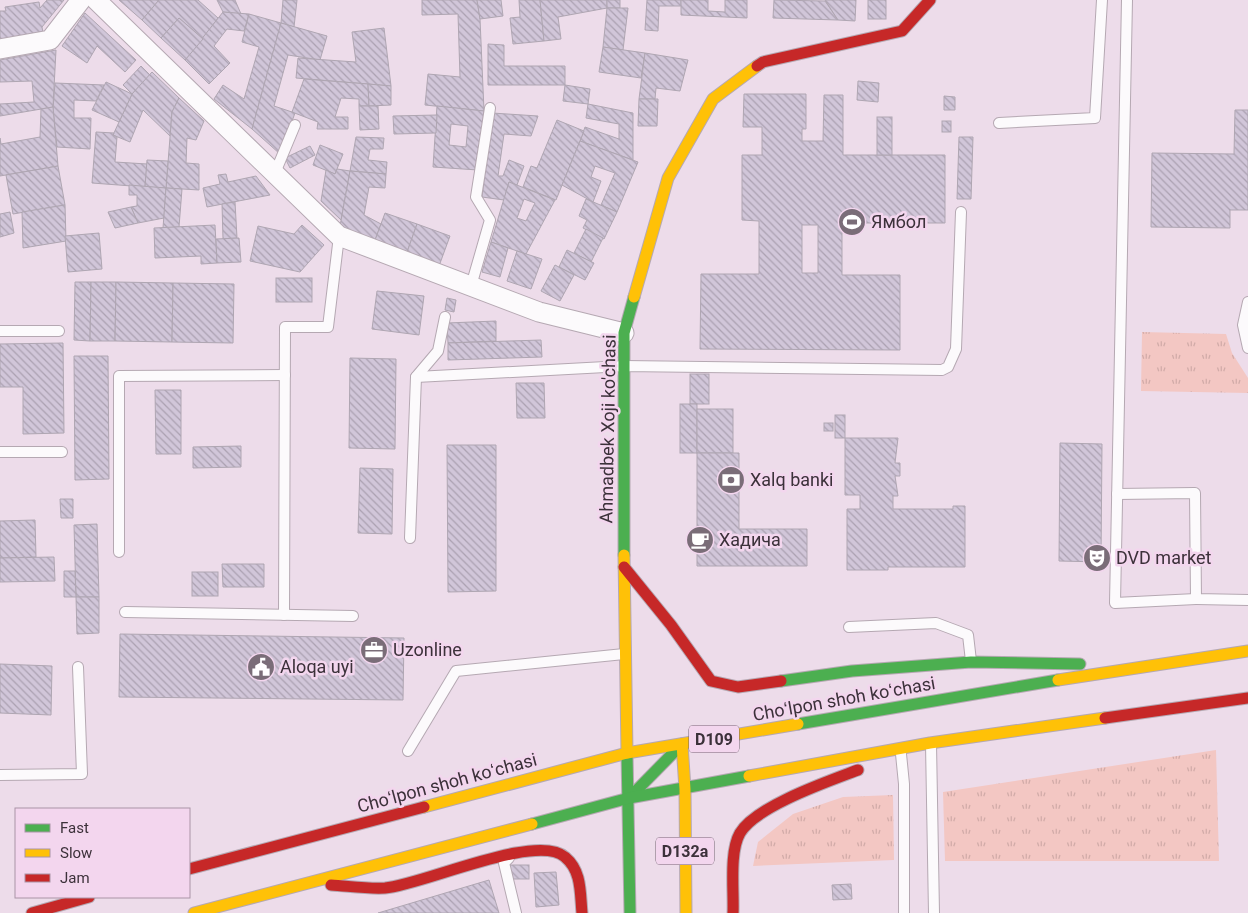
<svg xmlns="http://www.w3.org/2000/svg" width="1248" height="913" font-family="Roboto,sans-serif">
  <style>
    .grass { fill: url(#grass-tufts) }
    .building { fill: url(#building-back-hatch); stroke: #afa6b2; fill-rule: evenodd }
    .lines { fill: none; stroke-linecap: round; stroke-linejoin: round }
    .lane-casing { stroke: #b5a8b2; stroke-width: 12 }
    .street-casing { stroke: #b5a8b2; stroke-width: 21 }
    .fast-casing { stroke: #b5a8b2; stroke-width: 13 }
    .slow-casing { stroke: #b5a8b2; stroke-width: 13 }
    .jam-casing { stroke: #b5a8b2; stroke-width: 13 }
    .lane { stroke: #fcfafc; stroke-width: 10 }
    .street { stroke: #fcfafc; stroke-width: 19 }
    .fast { stroke: #4caf50; stroke-width: 11 }
    .slow { stroke: #ffc107; stroke-width: 11 }
    .jam { stroke: #c62828; stroke-width: 11 }
    .labels { text-anchor: middle; stroke-width: 5; stroke-linejoin: round; paint-order: stroke }
    .shield { fill: #f3d6ee; stroke: #736270; stroke-width: 1 }
    .shield-label { font-size: 16px; font-weight: bold; fill: #3c313a }
    .poi-label { font-size: 18px; fill: #3c313a; stroke: #f3d6ee; text-anchor: start }
    .street-label { font-size: 18px; fill: #3c313a; stroke: #f3d6ee }
  </style>
  <defs>
    <pattern id="grass-tufts" width="24" height="20" patternUnits="userSpaceOnUse" patternTransform="scale(1.25)"><rect width="24" height="20" fill="#f3c7c3"/><path d="M3 7l-1-3M5 7V3M7 7l1-3M15 17l-1-3M17 17v-4M19 17l1-3" fill="none" stroke="#d1aba8"/></pattern>
    <pattern id="building-back-hatch" width="6" height="6" patternUnits="userSpaceOnUse" patternTransform="scale(1.25)"><rect width="6" height="6" fill="#d1c6d9"/><path d="M-1 5l2 2M0 0l6 6M5-1l2 2" fill="none" stroke="#aba1b1"/></pattern>
  </defs>
  <rect width="100%" height="100%" fill="#eddcea"/>
  <g class="grass">
    <path d="M1142,332L1226,334L1232,353L1248,378V393L1141,391Z"/>
    <path d="M1216,750L1219,861H945L943,792Z"/>
    <path d="M893,795L894,860L753,866L758,842L793,814L843,797Z"/>
  </g>
  <g class="building">
    <path d="M47,0H64L42,27L44,39L0,40V11H6L5,7L39,2L40,8Z"/>
    <path d="M119,0H159L142,20Z"/>
    <path d="M159,0H198L218,18L203,39L179,18L161,38L142,20Z"/>
    <path d="M217,0H235L241,14L223,12Z"/>
    <path d="M283,0H297L294,27L281,23Z"/>
    <path d="M422,0H477L480,19L484,111L425,105L428,74L460,77L458,14L422,15Z"/>
    <path d="M477,0H501L503,16L480,19Z"/>
    <path d="M519,0H540L544,41L513,44L510,18L520,17Z"/>
    <path d="M540,0H607V8L558,17L561,39L544,41Z"/>
    <rect x="607" y="0" width="13" height="8"/>
    <path d="M647,0H681V6H659L658,31L645,30Z"/>
    <path d="M681,0H708V11L725,12V0H747V18L681,15Z"/>
    <path d="M774,0L825,1L838,20L773,18Z"/>
    <path d="M825,0H856L855,21L838,20Z"/>
    <rect x="868" y="0" width="18" height="19"/>
    <path d="M607,8H628L623,50L603,47Z"/>
    <path d="M223,12L249,14L244,31L227,29L214,46L230,63L209,84L185,60Z"/>
    <path d="M85,13L136,60L125,72L97,46L87,63L62,46Z"/>
    <path d="M249,14L281,23L252,129L214,99L223,85L244,99L259,47L242,42Z"/>
    <path d="M179,18L203,39L185,60L161,38Z"/>
    <path d="M281,23L327,36L320,60L288,55L274,106L295,113L280,154L252,129Z"/>
    <path d="M384,28L391,86L296,78L298,58L356,62L352,32Z"/>
    <path d="M488,44L504,45V66H565V85H488Z"/>
    <path d="M603,47L645,53L641,78L599,72Z"/>
    <path d="M56,50L53,107L0,116V104L34,102L32,81L0,82V60Z"/>
    <path d="M645,53L688,60L680,91L656,88L655,99H639Z"/>
    <path d="M141,66L150,75L132,94L123,85Z"/>
    <path d="M152,72L179,98L172,112L170,136L143,110L130,142L113,135L132,94Z"/>
    <path d="M304,79L368,84L369,106H359V99L341,98L335,117H348V129H317L318,122L292,112Z"/>
    <path d="M858,81L879,83L878,102L857,100Z"/>
    <path d="M106,82L132,94L119,122L92,110Z"/>
    <path d="M55,83L104,85L96,101L74,100V118H91L90,149L57,147L53,109Z"/>
    <path d="M368,84L391,86V105L369,106Z"/>
    <path d="M565,85L590,89L588,104L563,101Z"/>
    <path d="M744,94H806V129H802V141H823L824,95H843V155H945V223H842V275H900V350L700,349L701,274H759V221L742,220V155H762V127H743ZM802,225H818V273H802Z"/>
    <path d="M944,96L955,97V110H944Z"/>
    <path d="M179,98L204,121L196,140L187,138L186,163L199,164V190L166,188L172,112Z"/>
    <path d="M639,99H658L657,126H638Z"/>
    <path d="M588,104L633,113V160L580,141L585,127L619,139V124L586,118Z"/>
    <path d="M359,106H378L379,129L360,130Z"/>
    <path d="M437,106L484,111L478,170L433,167ZM451,124L468,126L466,147L449,145Z"/>
    <path d="M53,107L58,166L0,176V138L1,144L40,137L41,109Z"/>
    <path d="M1235,110H1248V210H1230V228L1151,227L1152,153L1234,154Z"/>
    <path d="M492,113L538,116L531,136L504,134L498,176H503L509,160L524,166L517,185L509,182L504,200L482,197Z"/>
    <path d="M437,115L436,133L394,134L393,116Z"/>
    <rect x="877" y="117" width="15" height="38"/>
    <path d="M557,120L584,131L556,200L523,187L531,166L537,168Z"/>
    <rect x="942" y="121" width="9" height="11"/>
    <path d="M96,132L114,133L113,135L117,137L115,162L147,164L145,187L92,183Z"/>
    <path d="M356,137L384,138L383,149H370L368,160L387,162L386,174L350,171Z"/>
    <path d="M959,137H973L971,199H957Z"/>
    <path d="M580,141L638,162L617,212L601,205L615,173L595,166L591,177L601,181L593,202L562,185Z"/>
    <path d="M320,145L343,154L335,174L313,165Z"/>
    <path d="M310,146L315,155L290,168L285,158Z"/>
    <path d="M147,160L168,161L166,188L145,187Z"/>
    <path d="M58,166L65,205L13,214L6,175Z"/>
    <path d="M337,169L350,171L341,220L321,201L326,170L335,174Z"/>
    <path d="M350,171L386,174L385,188L369,187L364,215L381,224L374,243L340,226Z"/>
    <path d="M226,174L228,182L256,176L270,195L207,207L203,188L220,184L218,175Z"/>
    <path d="M509,182L555,200L526,254L491,242ZM524,199L535,203L526,221L517,218Z"/>
    <path d="M129,185L166,188L164,218L138,223L131,207L137,206V195H129Z"/>
    <path d="M166,188L182,189L179,227L163,228Z"/>
    <path d="M586,199L617,212L604,239L583,228L587,220L579,216Z"/>
    <path d="M235,202L237,238L223,239L222,204Z"/>
    <path d="M65,205L66,241L23,248L22,212Z"/>
    <path d="M131,207L138,223L115,228L108,212Z"/>
    <path d="M10,212L14,233L0,237V214Z"/>
    <path d="M385,213L417,224L406,255L374,243Z"/>
    <path d="M417,224L450,236L439,266L406,255Z"/>
    <path d="M215,225L217,263L201,264V256L155,258L154,228Z"/>
    <path d="M302,225L324,245L300,272L250,261L258,226L294,234Z"/>
    <path d="M586,229L603,238L591,262L574,253Z"/>
    <path d="M99,233L102,269L68,272L65,236Z"/>
    <path d="M239,238L241,262L217,263L216,239Z"/>
    <path d="M491,242L508,248L500,277L482,272Z"/>
    <path d="M567,250L594,263L585,280L559,267Z"/>
    <path d="M517,251L542,259L531,289L507,281Z"/>
    <path d="M555,265L574,275L560,301L541,291Z"/>
    <rect x="276" y="278" width="36" height="24"/>
    <path d="M75,282H91L90,341L74,340Z"/>
    <path d="M91,282H116L115,341H90Z"/>
    <path d="M116,282L173,283L172,342L115,341Z"/>
    <path d="M173,283L234,284L233,343L172,342Z"/>
    <path d="M377,291L424,296L419,335L372,329Z"/>
    <path d="M447,298L456,300L454,312L445,310Z"/>
    <path d="M496,321V341L448,343L447,323Z"/>
    <path d="M541,340L542,357L448,360V343Z"/>
    <path d="M63,343L64,433L23,434V387H0V344Z"/>
    <path d="M74,356H108L109,479L75,480Z"/>
    <path d="M350,358L396,359L395,449L349,448Z"/>
    <rect x="690" y="374" width="19" height="30"/>
    <path d="M516,383H544L545,418H517Z"/>
    <path d="M155,390H181V454H156Z"/>
    <rect x="680" y="404" width="17" height="49"/>
    <rect x="697" y="409" width="36" height="44"/>
    <rect x="835" y="415" width="10" height="23"/>
    <rect x="824" y="423" width="9" height="8"/>
    <path d="M845,438H898L895,463H900V476H895L898,496H893V509H953V506H965V567H888V570H847V509H860V495H845Z"/>
    <path d="M1060,443L1102,444L1101,562L1059,561Z"/>
    <path d="M447,445H496V591L448,592Z"/>
    <path d="M241,446V467L193,468V447Z"/>
    <path d="M697,453H739V529H807V566H697Z"/>
    <path d="M360,468L393,469L392,534L358,533Z"/>
    <path d="M60,499H73V518H61Z"/>
    <path d="M35,520L36,557L0,558V521Z"/>
    <path d="M97,524L99,597H76L74,525Z"/>
    <path d="M54,557L55,581L0,582V558Z"/>
    <path d="M222,564H264V587H223Z"/>
    <path d="M64,571H75L76,597H64Z"/>
    <rect x="192" y="572" width="26" height="24"/>
    <path d="M76,597H99V633L77,634Z"/>
    <path d="M120,634L404,638L403,700L119,697Z"/>
    <path d="M0,664L52,666L51,715L0,713Z"/>
    <rect x="510" y="865" width="19" height="14"/>
    <path d="M556,872L559,905L536,907L534,873Z"/>
    <path d="M489,880L499,913H378Z"/>
    <path d="M851,884L852,899L833,900L832,885Z"/>
  </g>
  <g class="lines">
    <g class="lane-casing">
      <g id="lane">
        <path d="M1127,0L1115,603L1196,599"/>
        <path d="M999,123L1095,118L1102,0"/>
        <path d="M275,173L295,125"/>
        <path d="M471,286L490,220L476,197L490,108"/>
        <path d="M1248,302L1243,325L1248,348"/>
        <path d="M0,331H59"/>
        <path d="M416,377L624,366L942,370L948,367L956,349L961,212"/>
        <path d="M0,452H62"/>
        <path d="M1117,494L1195,493L1196,599L1248,600"/>
        <path d="M410,538L416,377L438,351L445,317"/>
        <path d="M119,552V376L285,375"/>
        <path d="M125,612L353,616"/>
        <path d="M284,615L285,327H328L339,236"/>
        <path d="M849,627L936,623L968,635L971,661"/>
        <path d="M931,744L934,913"/>
        <path d="M408,751L456,671L624,654"/>
        <path d="M901,754L904,784V913"/>
        <path d="M0,775L82,774L78,667"/>
        <path d="M509,858L504,863L516,913"/>
      </g>
    </g>
    <g class="street-casing">
      <g id="street">
        <path d="M96,0L339,236L539,312L624,333"/>
        <path d="M0,49L50,40L81,0"/>
      </g>
    </g>
    <g class="fast-casing">
      <g id="fast">
        <path d="M624,555V333L634,297"/>
        <path d="M781,681L852,671L971,662L1080,664"/>
        <path d="M798,724L1058,680"/>
        <path d="M627,753L630,913"/>
        <path d="M629,798L682,744"/>
        <path d="M532,824L629,798L749,776"/>
      </g>
    </g>
    <g class="slow-casing">
      <g id="slow">
        <path d="M634,297L668,178L713,99L757,66"/>
        <path d="M624,555L627,753"/>
        <path d="M1058,680L1248,651"/>
        <path d="M682,744L685,789L686,913"/>
        <path d="M749,776L930,743L1105,718"/>
        <path d="M424,807L627,753L798,724"/>
        <path d="M194,913L532,824"/>
      </g>
    </g>
    <g class="jam-casing">
      <g id="jam">
        <path d="M757,66L763,62L902,31L930,0"/>
        <path d="M624,567L671,625L711,681L738,687L781,681"/>
        <path d="M1105,718L1248,698"/>
        <path d="M189,869L424,807"/>
        <path d="M331,885C348,886 367,889 385,888C422,885 537,832 565,857C582,871 580,893 582,913"/>
        <path d="M32,913L89,897"/>
        <path d="M733,913C734,891 729,852 740,833C756,806 829,781 858,770"/>
      </g>
    </g>
    <use href="#lane" class="lane"/>
    <use href="#street" class="street"/>
    <use href="#fast" class="fast"/>
    <use href="#slow" class="slow"/>
    <use href="#jam" class="jam"/>
  </g>
  <defs>
    <g id="stadium-disc" transform="scale(1.4375)"><circle r="9.5" fill="#7a6d78" stroke="#f3d6ee"/><path d="M0-5a6.5 5 0 1 0 0 10a6.5 5 0 1 0 0-10ZM-3.5-1.8h7v3.6h-7Z" fill="#fff"/></g>
    <g id="bank-disc" transform="scale(1.4375)"><circle r="9.5" fill="#7a6d78" stroke="#f3d6ee"/><path d="M-6-4H6V4H-6ZM0-2.3a2.3 2.3 0 1 0 0 4.6a2.3 2.3 0 1 0 0-4.6Z" fill="#fff"/></g>
    <g id="cafe-disc" transform="scale(1.4375)"><circle r="9.5" fill="#7a6d78" stroke="#f3d6ee"/><path d="M-5.5-4.5H6V0H3Q3 3.5 0 3.5H-2.5Q-5.5 3.5-5.5 0ZM3-3.2v2h1.7v-2ZM-6 4.5H4V6H-6Z" fill="#fff"/></g>
    <g id="theatre-disc" transform="scale(1.4375)"><circle r="9.5" fill="#7a6d78" stroke="#f3d6ee"/><path d="M-5-5.5Q0-4 5-5.5V0Q5 5 0 6Q-5 5-5 0ZM-3.3-2.5H-1v1.5H-3.3ZM1-2.5H3.3v1.5H1ZM-2.8 1Q0 5.5 2.8 1Z" fill="#fff"/></g>
    <g id="office-disc" transform="scale(1.4375)"><circle r="9.5" fill="#7a6d78" stroke="#f3d6ee"/><path d="M-6-3h4V-5.5h4V-3h4V5H-6ZM-1-4.5V-3h2v-1.5ZM-6 0V1H6V0Z" fill="#fff"/></g>
    <g id="civic-disc" transform="scale(1.4375)"><circle r="9.5" fill="#7a6d78" stroke="#f3d6ee"/><path d="M-.6-6.5H3V-4.5H.6V-3L4-1V1h2V6H-6V1h2V-1L-.6-3ZM-1.2 2.5V6h2.4V2.5Z" fill="#fff"/></g>
  </defs>
  <g fill-rule="evenodd">
    <use href="#stadium-disc" x="852" y="222"/>
    <use href="#bank-disc" x="731" y="480"/>
    <use href="#cafe-disc" x="700" y="540"/>
    <use href="#theatre-disc" x="1097" y="558"/>
    <use href="#office-disc" x="374" y="650"/>
    <use href="#civic-disc" x="261" y="667"/>
  </g>
  <g class="labels">
    <g class="shield">
      <rect x="689" y="725.5" width="50" height="27" rx="4"/>
      <rect x="656" y="837.5" width="58" height="27" rx="4"/>
    </g>
    <g class="shield-label">
      <text x="714" y="745">D109</text>
      <text x="685" y="857">D132a</text>
    </g>
    <g class="poi-label">
      <text x="871" y="228">Ямбол</text>
      <text x="750" y="486">Xalq banki</text>
      <text x="719" y="546">Хадича</text>
      <text x="1116" y="564">DVD market</text>
      <text x="393" y="656">Uzonline</text>
      <text x="280" y="673">Aloqa uyi</text>
    </g>
    <g class="street-label">
      <text transform="translate(608 429) rotate(-89)" y="6">Ahmadbek Xoji ko'chasi</text>
      <text transform="translate(844 699) rotate(-10)" y="6">Choʻlpon shoh koʻchasi</text>
      <text transform="translate(447 783) rotate(-15)" y="6">Choʻlpon shoh koʻchasi</text>
    </g>
  </g>
  <rect x="15" y="808" width="175" height="90" fill="#f3d6ee" stroke="#aa94a6"/>
  <rect x="25" y="824" width="25" height="8" fill="#4caf50" stroke="#aa94a6"/>
  <text x="60" y="833" font-size="15" fill="#3c313a">Fast</text>
  <rect x="25" y="849" width="25" height="8" fill="#ffc107" stroke="#aa94a6"/>
  <text x="60" y="858" font-size="15" fill="#3c313a">Slow</text>
  <rect x="25" y="874" width="25" height="8" fill="#c62828" stroke="#aa94a6"/>
  <text x="60" y="883" font-size="15" fill="#3c313a">Jam</text>
</svg>
